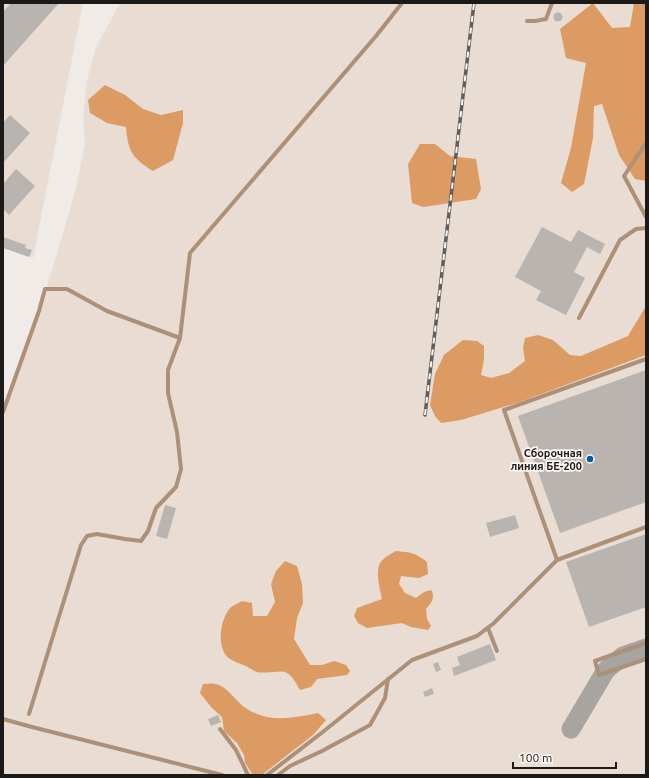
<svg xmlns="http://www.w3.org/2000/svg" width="649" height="778" font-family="Ubuntu,sans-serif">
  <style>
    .built { fill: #e8dcd3 }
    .forest { fill: #db9b62 }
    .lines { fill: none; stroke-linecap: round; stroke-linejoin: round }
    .taxiway { stroke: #a8a4a0; stroke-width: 19 }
    .building { fill: #b9b4af }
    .lane { stroke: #ac9078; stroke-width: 4 }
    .rail-casing { stroke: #605d5a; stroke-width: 3.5 }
    .rail { stroke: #fef8f4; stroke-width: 2; stroke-dasharray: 6; stroke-linecap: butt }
    .poi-dot { fill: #025caa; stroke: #fef8f4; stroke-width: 1.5 }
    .labels { text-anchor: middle; stroke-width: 3.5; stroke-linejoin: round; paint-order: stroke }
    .poi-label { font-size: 11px; font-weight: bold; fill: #1c1a18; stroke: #fef8f4; text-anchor: end }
  </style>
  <rect width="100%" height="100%" fill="#f0ebe6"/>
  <g class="built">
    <path d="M3,3H83L33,258L3,247Z"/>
    <path d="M120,3H646V775H3V412L47,287L76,189L85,142L83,118L87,80L96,47Z"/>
  </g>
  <g class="forest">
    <path d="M593,3L612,28L630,27L634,3H646V181L635,179L619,155L602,104L594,106L593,138L584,184L572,192L561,183L571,148L586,63L566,58L560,29Z"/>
    <path d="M105,85L125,95L143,109L161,115L183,110V123L173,160L153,171C132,158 128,151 126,127L107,123L90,113L88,100Z"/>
    <path d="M420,144H435L450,156L476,159L481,189L476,199L423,207L412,203L408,164Z"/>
    <path d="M646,306V355L520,402L461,420L441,423L435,416L430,405L435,374L444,355L463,340L477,341L484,346V360L481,375L491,378L509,373L525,361L523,348L525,338L538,335L553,340L570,355L581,356L628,336Z"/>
    <path d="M396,551C410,552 416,553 427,562L428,574L419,578L401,576L399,584L405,593L416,598L424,592L431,590C436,598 431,603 426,609L427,619L431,626L428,630L411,627L402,623L367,628L358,623L354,616L357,608L382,599C380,589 375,572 380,563C384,557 391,554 396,551Z"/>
    <path d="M285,561L297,566L302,584L303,603L297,618L294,639L310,665H322L334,661L346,665L350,671L347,675L317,679L311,687L300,690C296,684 293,675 285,672C280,670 265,674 257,672C253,671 250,668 246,666C239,663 230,661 225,654C217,641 221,618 231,607C234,605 239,603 242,601L252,603L253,616H267L275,602L271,584L276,571Z"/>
    <path d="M203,684C207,684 212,683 215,684C226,685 236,701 244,707C268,724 292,718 318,713L326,720L313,735L263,774L253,775L245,763L244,755L237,743L224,731L222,717L211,707L200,693Z"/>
  </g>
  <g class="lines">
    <path class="taxiway" d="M571,729L606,670L623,656L646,648"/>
  </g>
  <g class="building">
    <path d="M11,3H59L3,66V12Z"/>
    <circle cx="558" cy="17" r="4.5"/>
    <path d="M10,115L30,133L3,163V123Z"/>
    <path d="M16,169L35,186L9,215L3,209V184Z"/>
    <path d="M542,227L571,242L578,230L605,244L600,254L587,247L574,272L585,278L566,315L536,300L541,291L515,277Z"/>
    <path d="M3,237L26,245L25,248L32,250L29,257L3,248Z"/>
    <path d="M646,370V502L560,533L518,416Z"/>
    <path d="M165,505L176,508L167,539L156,536Z"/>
    <path d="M515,515L519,528L490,537L486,523Z"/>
    <path d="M646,534V607L589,627L566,562Z"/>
    <path d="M490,644L496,660L454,676L452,668L460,665L457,657Z"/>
    <path d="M438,662L441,670L436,672L433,664Z"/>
    <path d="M432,688L434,694L425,697L423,692Z"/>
    <path d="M218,715L221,722L211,726L208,719Z"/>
  </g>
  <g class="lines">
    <g class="lane">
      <path d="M527,21H535L546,19L552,3"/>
      <path d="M646,143L624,176L646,217"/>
      <path d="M579,318L620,240L636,229L646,228"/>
      <path d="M3,412L39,311L45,289H67L107,311L180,338"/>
      <path d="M557,560L504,410L646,359"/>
      <path d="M488,628L497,651"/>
      <path d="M646,643L595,661L599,675L646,659"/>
      <path d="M29,714L81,545L87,536L97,534L125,539L141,541L148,531L156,508L176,487L181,469L177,432L168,393V370L180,338L190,253L376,36L402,3"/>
      <path d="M3,719L32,727L222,775"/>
      <path d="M220,729L236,750L248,775"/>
      <path d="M267,775L324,731L412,660L477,636L494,623L557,560L646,527"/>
      <path d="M278,775L290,766L322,751L370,725L385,698L388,679"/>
    </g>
    <g class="rail-casing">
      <path id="rail" d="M425,415L474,3"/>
    </g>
    <use href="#rail" class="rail"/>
  </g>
  <circle class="poi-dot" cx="590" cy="459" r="4"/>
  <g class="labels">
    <g class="poi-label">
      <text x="582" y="457">Сборочная<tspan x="582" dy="13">линия БЕ-200</tspan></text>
    </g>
  </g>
  <rect width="649" height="778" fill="none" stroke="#1c1a18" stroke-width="8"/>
  <path d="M513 762v6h103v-6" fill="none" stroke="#1c1a18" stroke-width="2"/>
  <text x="519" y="762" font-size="12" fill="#1c1a18" stroke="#fef8f4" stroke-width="3" paint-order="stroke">100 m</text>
</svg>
